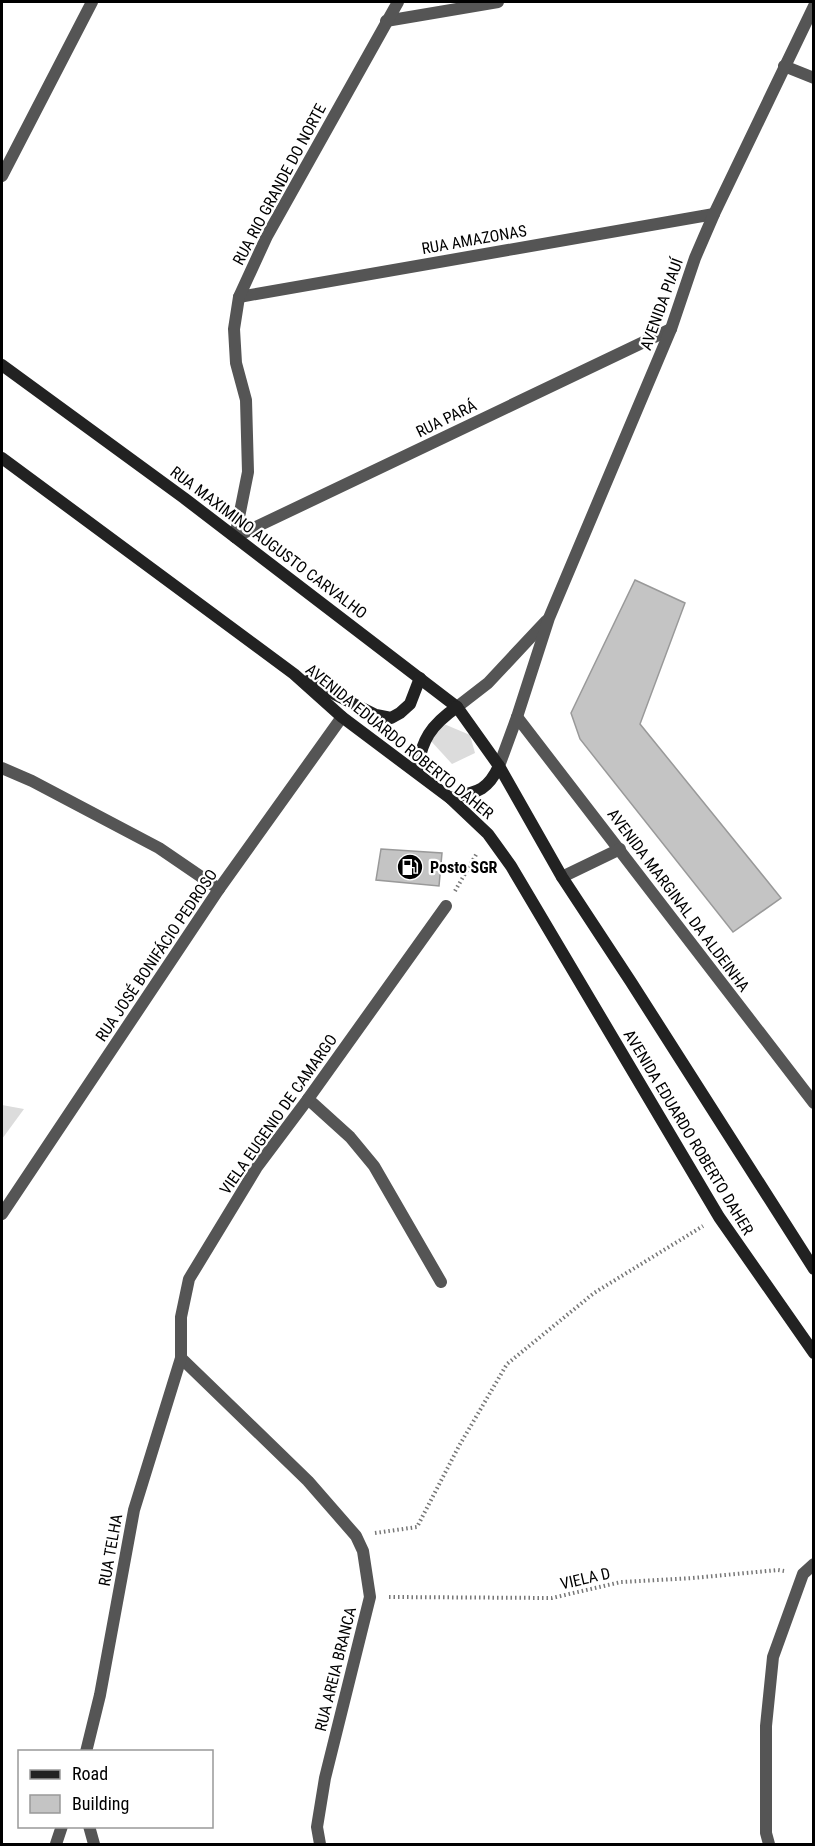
<svg xmlns="http://www.w3.org/2000/svg" width="815" height="1846" font-family="'Roboto Condensed',sans-serif">
  <style>
    .green { fill: #dcdcdc }
    .building { fill: #c4c4c4; stroke: #999; stroke-width: 1.5 }
    .lines { fill: none; stroke-linecap: round; stroke-linejoin: round }
    .path { stroke: #777; stroke-width: 4; stroke-dasharray: 1.5 3; stroke-linecap: butt }
    .street { stroke: #555; stroke-width: 12 }
    .secondary { stroke: #222; stroke-width: 12 }
    .labels { text-anchor: middle; stroke-width: 4.5; stroke-linejoin: round; paint-order: stroke }
    .street-label { font-size: 16px; fill: #000; stroke: #fff }
    .poi-label { font-size: 16px; font-weight: bold; fill: #000; stroke: #fff; text-anchor: start }
  </style>
  <rect width="100%" height="100%" fill="#fff"/>
  <g class="green">
    <path d="M444,724L470,735L475,753L452,764L431,741Z"/>
    <path d="M2,1105L24,1109L2,1139Z"/>
  </g>
  <g class="building">
    <path d="M635,580L685,603L640,724L781,898L733,932L580,739L571,713Z"/>
    <path d="M381,849L442,853L439,886L376,880Z"/>
  </g>
  <g class="lines">
    <g class="path">
      <path d="M455,891L477,853"/>
      <path d="M375,1533L417,1527L459,1446L507,1364L594,1293L703,1226"/>
      <path d="M389,1597L552,1598L621,1582L693,1578L778,1570L784,1571"/>
    </g>
    <g class="street">
      <path d="M386,21L498,2"/>
      <path d="M784,66L814,78"/>
      <path d="M2,176L92,2"/>
      <path d="M239,297L714,214"/>
      <path d="M235,537L248,472L246,400L236,363L234,329L239,297L267,236L398,2"/>
      <path d="M235,537L671,329"/>
      <path d="M457,707L488,683L546,621"/>
      <path d="M517,717L814,1103"/>
      <path d="M499,766L517,717L549,618L671,329L695,258L714,214L814,6"/>
      <path d="M2,768L32,781L159,848L219,889"/>
      <path d="M562,877L620,849"/>
      <path d="M308,1099L350,1137L374,1166L441,1282"/>
      <path d="M2,1214L219,889L342,717"/>
      <path d="M181,1358L308,1481L356,1536L363,1551L370,1597L325,1778L317,1827L320,1844"/>
      <path d="M86,1752L100,1695L134,1510L181,1358V1317L189,1279L257,1167L308,1099L446,906"/>
      <path d="M89,1826L94,1844"/>
      <path d="M56,1844L62,1826"/>
      <path d="M769,1844L766,1833V1726L773,1657L803,1574L814,1564"/>
    </g>
    <g class="secondary">
      <path d="M2,365L184,498L457,707L499,766L562,877L631,982L814,1269"/>
      <path d="M2,458L294,674L342,717L450,798L488,834L511,866L719,1217L814,1353"/>
      <path d="M308,681L376,715L391,718L400,713L410,704L420,678"/>
      <path d="M417,772C421,740 431,725 457,707"/>
      <path d="M450,798C476,792 487,792 499,766"/>
    </g>
  </g>
  <defs>
    <g id="fuel-disc" transform="scale(1.35)"><circle r="9.5" fill="#000" stroke="#fff"/><path d="M-5.5-6h7V0h2V4h1.3V-2.5L3-4.5l.8-.8L6-3V5H2.5V1h-1V6h-7ZM-4.2-4.7v3.2H.2V-4.7Z" fill="#fff"/></g>
  </defs>
  <g fill-rule="evenodd">
    <use href="#fuel-disc" x="410" y="867"/>
  </g>
  <g class="labels">
    <g class="street-label">
      <text transform="translate(279 184) rotate(-62)" y="6">RUA RIO GRANDE DO NORTE</text>
      <text transform="translate(474 239) rotate(-10)" y="6">RUA AMAZONAS</text>
      <text transform="translate(661 304) rotate(-70)" y="6">AVENIDA PIAUÍ</text>
      <text transform="translate(446 418) rotate(-26)" y="6">RUA PARÁ</text>
      <text transform="translate(269 542) rotate(37)" y="6">RUA MAXIMINO AUGUSTO CARVALHO</text>
      <text transform="translate(400 741) rotate(39)" y="6">AVENIDA EDUARDO ROBERTO DAHER</text>
      <text transform="translate(679 900) rotate(53)" y="6">AVENIDA MARGINAL DA ALDEINHA</text>
      <text transform="translate(156 955) rotate(-56)" y="6">RUA JOSÉ BONIFÁCIO PEDROSO</text>
      <text transform="translate(278 1114) rotate(-55)" y="6">VIELA EUGENIO DE CAMARGO</text>
      <text transform="translate(689 1132) rotate(59)" y="6">AVENIDA EDUARDO ROBERTO DAHER</text>
      <text transform="translate(110 1550) rotate(-80)" y="6">RUA TELHA</text>
      <text transform="translate(585 1578) rotate(-13)" y="6">VIELA D</text>
      <text transform="translate(335 1669) rotate(-76)" y="6">RUA AREIA BRANCA</text>
    </g>
    <g class="poi-label">
      <text x="430" y="873">Posto SGR</text>
    </g>
  </g>
  <rect width="815" height="1846" fill="none" stroke="#000000" stroke-width="6"/>
  <rect x="18" y="1750" width="195" height="78" fill="#ffffff" stroke="#999999" stroke-width="1.5"/>
  <rect x="30" y="1770" width="30" height="9" fill="#222222" stroke="#999999" stroke-width="1.5"/>
  <text x="72" y="1780" font-size="18" fill="#000000">Road</text>
  <rect x="30" y="1795" width="30" height="18" fill="#c4c4c4" stroke="#999999" stroke-width="1.5"/>
  <text x="72" y="1810" font-size="18" fill="#000000">Building</text>
</svg>
